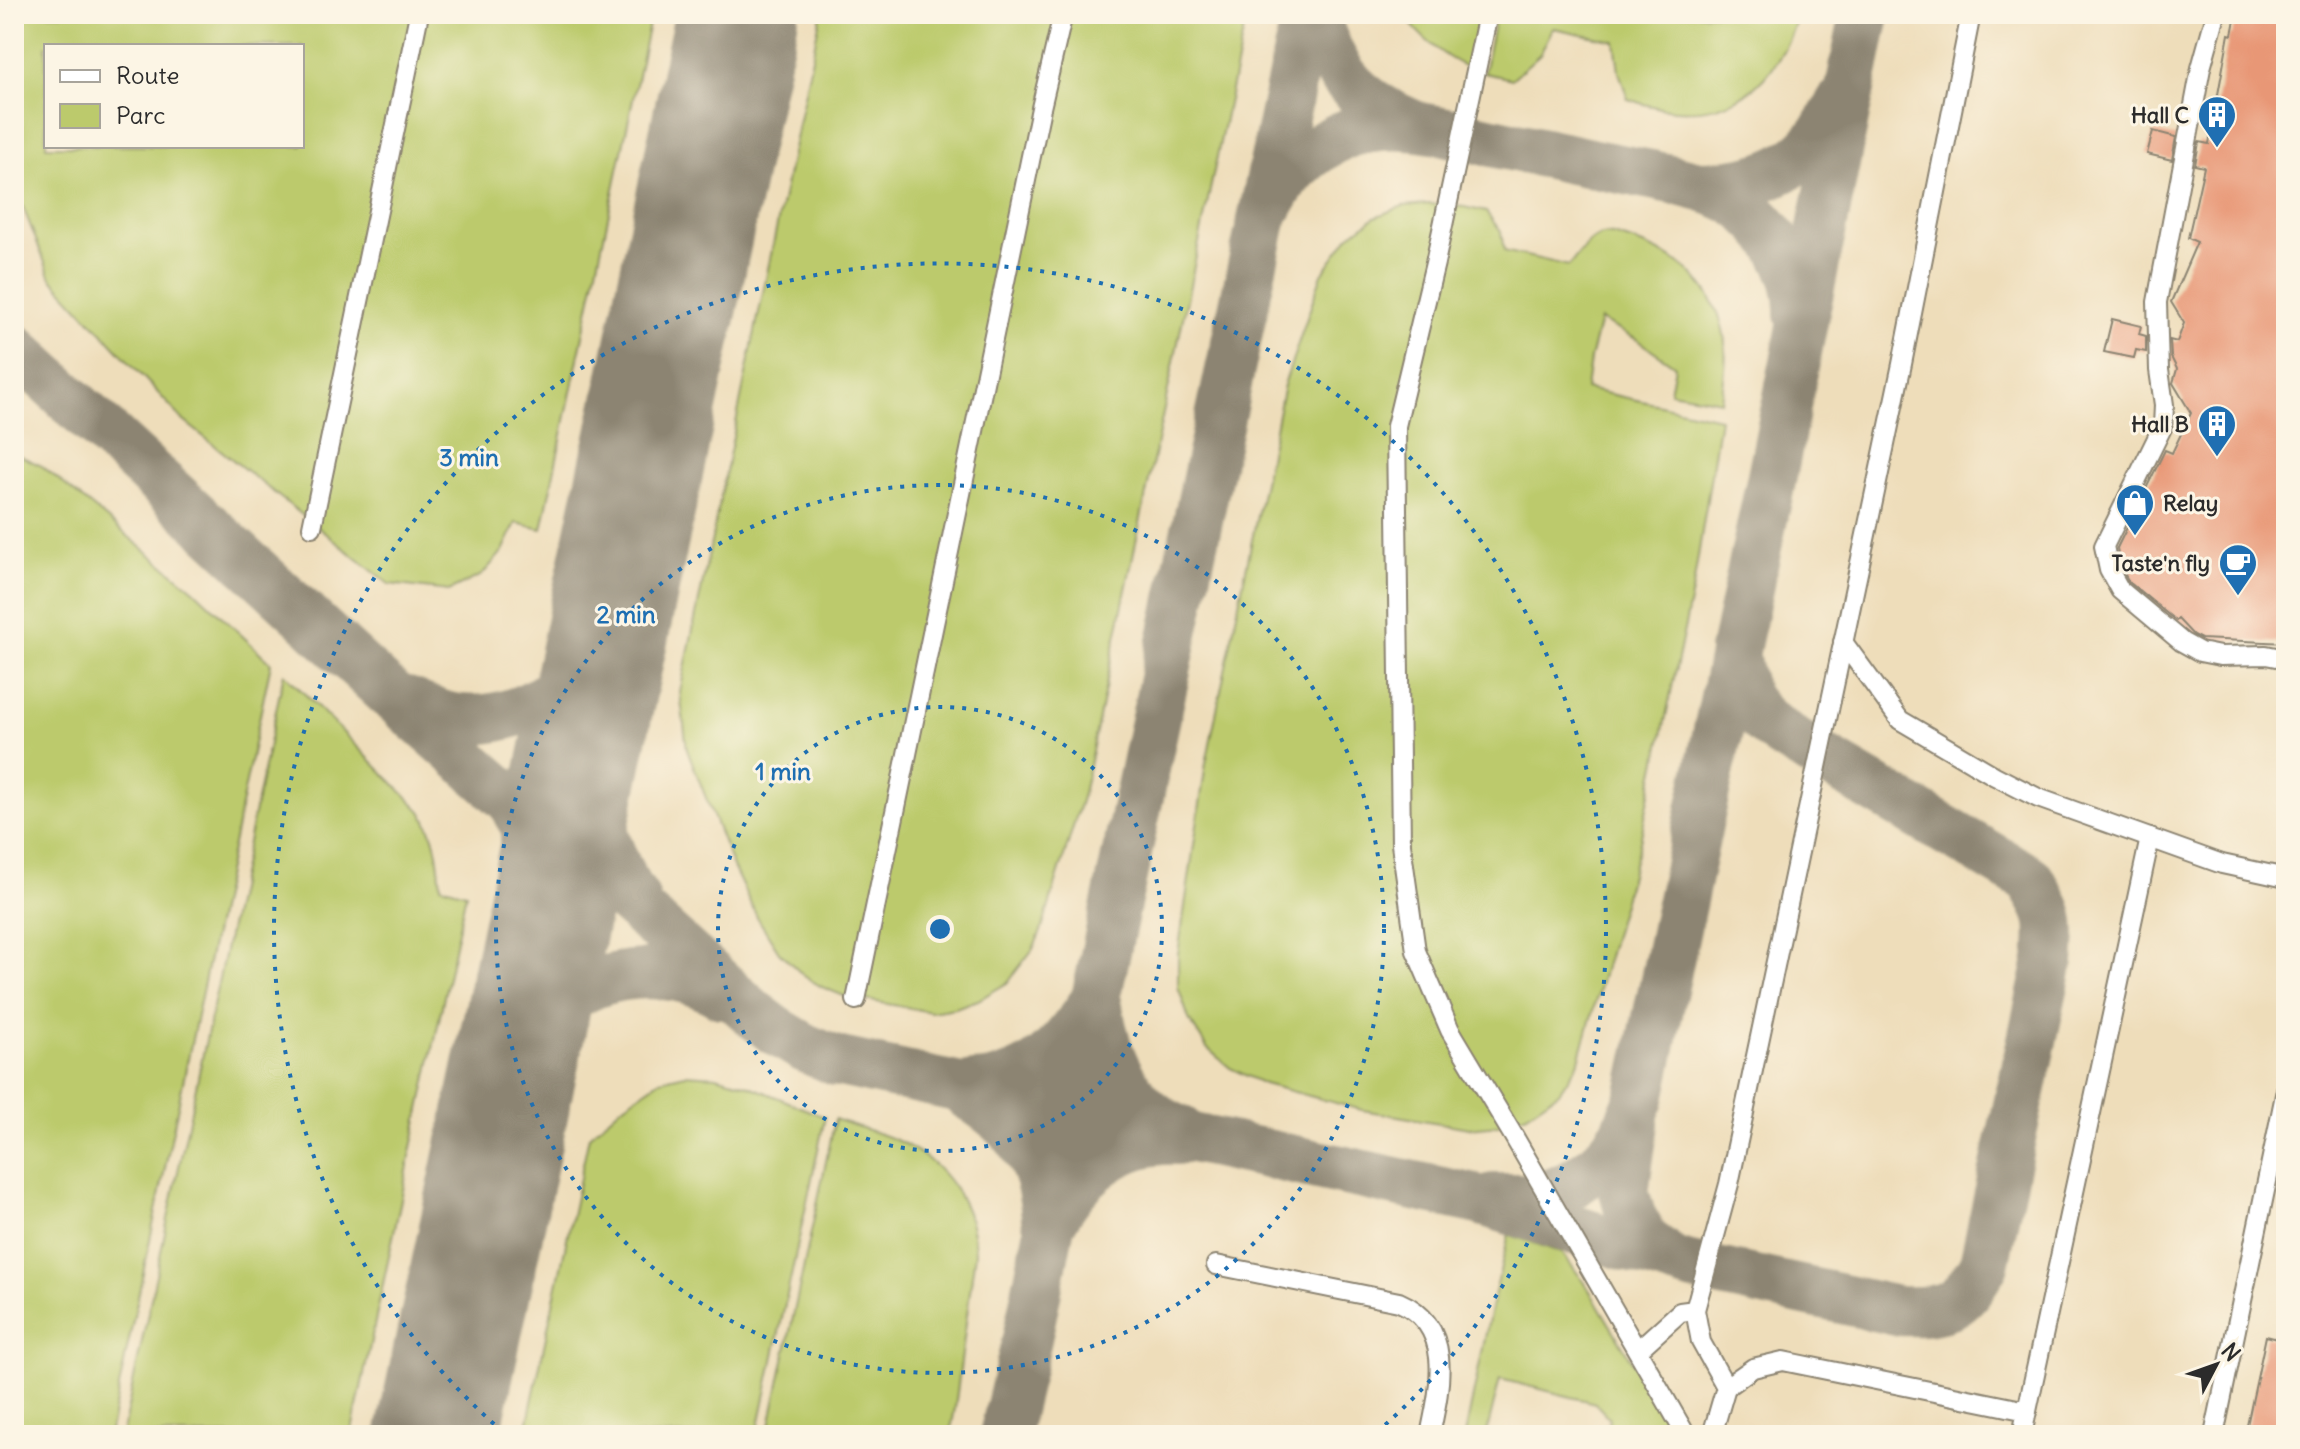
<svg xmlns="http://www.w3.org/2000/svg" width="2300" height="1449" font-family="Delius,sans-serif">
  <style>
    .green { fill: #bcca6c; stroke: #747a4c; stroke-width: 2; fill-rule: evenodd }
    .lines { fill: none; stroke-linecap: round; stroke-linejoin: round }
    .taxiway { stroke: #8c8472; stroke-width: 50 }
    .runway { stroke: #8c8472; stroke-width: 124 }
    .building { fill: #e89776 }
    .minor-casing { stroke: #8c8472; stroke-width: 22 }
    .minor { stroke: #fff; stroke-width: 18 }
    .ring { fill: none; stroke: #1f6fb2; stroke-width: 4; stroke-dasharray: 4 8 }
    .labels { text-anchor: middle; stroke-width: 6; stroke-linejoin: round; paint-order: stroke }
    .poi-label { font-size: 22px; font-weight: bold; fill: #2b2b2b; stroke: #fcf5e5; text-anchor: end }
    .centre { fill: #1f6fb2; stroke: #fcf5e5; stroke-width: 4 }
    .ring-label { font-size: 24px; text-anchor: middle; font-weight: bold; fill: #1f6fb2; stroke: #fcf5e5; stroke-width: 6; stroke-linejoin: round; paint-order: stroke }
  </style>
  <rect width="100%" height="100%" fill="#fcf5e5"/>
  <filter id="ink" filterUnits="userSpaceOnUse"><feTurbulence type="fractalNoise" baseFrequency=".0125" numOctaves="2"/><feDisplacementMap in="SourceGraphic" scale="16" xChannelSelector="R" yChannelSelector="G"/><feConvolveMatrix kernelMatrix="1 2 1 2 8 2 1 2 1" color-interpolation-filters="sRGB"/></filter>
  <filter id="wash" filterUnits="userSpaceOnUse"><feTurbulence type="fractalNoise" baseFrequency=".006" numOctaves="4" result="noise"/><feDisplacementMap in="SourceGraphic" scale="32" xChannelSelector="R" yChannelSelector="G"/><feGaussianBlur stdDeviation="1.8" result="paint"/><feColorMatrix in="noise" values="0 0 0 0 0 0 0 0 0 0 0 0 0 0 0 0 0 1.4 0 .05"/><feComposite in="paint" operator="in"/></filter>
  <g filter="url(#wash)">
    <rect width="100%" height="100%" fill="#eeddba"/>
    <g class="green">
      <path d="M14,14H651L542,529L516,523L503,551L482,575L449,591L389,584L184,421L51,278L14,184ZM46,46H302V146H46Z"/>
      <path d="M821,14H1247L1083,794L1042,929L1033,949L1007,983L978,1000L955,1008L931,1012L844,996L822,987L804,976L779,952L757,917L733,867L687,749L680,692Z"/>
      <path d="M1403,14H1480L1469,68C1441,56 1421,38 1403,14Z"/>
      <path d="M1496,14H1799C1794,25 1790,38 1784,49C1751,113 1691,122 1628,99L1619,72L1615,41L1553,28L1540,54L1512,79L1484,73Z"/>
      <path d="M1429,204L1464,207L1486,212L1501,232L1504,251L1569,266C1577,256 1587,241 1599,236C1609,232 1619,237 1629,240C1672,254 1706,275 1721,322C1729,348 1725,374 1721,401L1670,392L1675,366L1638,340L1600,320L1590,359L1586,389L1720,418L1694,582L1639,846L1578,1064L1559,1092L1527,1114L1498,1125L1469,1128L1362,1110L1264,1084L1230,1068L1207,1048L1189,1019L1178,987V954L1206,763L1284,385L1322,274L1349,236L1375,217L1403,206Z"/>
      <path d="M14,453L42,466L194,590L271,663L109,1435H14Z"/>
      <path d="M284,673L421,811C437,838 438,856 441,886L466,893L351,1435H122Z"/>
      <path d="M685,1074L716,1076L745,1084L825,1117L757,1435H525L589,1136L620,1108L660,1080Z"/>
      <path d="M835,1119C856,1127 893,1136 910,1147C949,1170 974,1209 975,1253L955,1408L950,1435H768Z"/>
      <path d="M1509,1234L1562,1253L1585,1283L1676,1435H1608L1609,1418L1595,1403L1500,1379L1486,1435H1465L1491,1309Z"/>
    </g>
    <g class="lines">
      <g class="taxiway">
        <path d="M1315,14C1332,77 1359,103 1419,127"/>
        <path d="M1697,186C1765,185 1811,168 1840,103"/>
        <path d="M1271,203C1287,167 1325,138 1363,129C1381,124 1399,125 1417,127C1439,129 1461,135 1483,140C1519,148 1555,155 1590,163C1630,172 1704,181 1737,202C1772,226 1802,271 1800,314"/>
        <path d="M14,348L391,695L562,845L632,904L754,1014L775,1030L805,1048L836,1061L1475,1199L1690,1266L1897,1311C1946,1313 1961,1307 1984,1264L2049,961C2053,920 2052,913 2029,879L1786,737C1746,709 1741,699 1734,651"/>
        <path d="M408,702C421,708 434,713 448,717C494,727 547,706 577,671C591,656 600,637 610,619"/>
        <path d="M589,719C590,780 598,847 635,898"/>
        <path d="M517,812C536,841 542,871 549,905"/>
        <path d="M1098,1007C1106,1059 1128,1110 1180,1130"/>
        <path d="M972,1086C1030,1084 1062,1051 1092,1005"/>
        <path d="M510,1094C516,1077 521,1057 530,1041C534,1034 541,1028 546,1022C555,1011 565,1000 578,992C620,967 681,969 721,994"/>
        <path d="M966,1094C1017,1125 1042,1157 1046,1218"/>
        <path d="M1634,1123L1624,1191L1631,1216L1645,1241L1671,1260"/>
        <path d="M1493,1198H1533L1569,1186L1600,1165L1624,1135L1640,1098L1772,476L1865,14"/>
        <path d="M1055,1216C1081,1172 1123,1137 1177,1140"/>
        <path d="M1004,1435L1027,1339L1096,998L1306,14"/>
      </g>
      <path class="runway" d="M438,1435L737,14"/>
    </g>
    <g id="blocks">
      <g class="building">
        <path d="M2236,14H2286V643L2201,639L2193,635L2178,619L2176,621L2129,582L2120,566L2117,548L2165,450L2172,453L2191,413L2173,383L2177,369L2171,357L2170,340L2177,342L2184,323L2171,302L2197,242L2188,238L2204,167L2195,165L2199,142L2209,144L2229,34L2232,35Z"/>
        <path d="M2153,131L2176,137L2172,160L2147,154Z"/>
        <path d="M2112,319L2141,326L2139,334L2146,336V352L2136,350L2134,358L2104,352Z"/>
        <path d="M2266,1336L2286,1341V1435H2245Z"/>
      </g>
    </g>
  </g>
  <g filter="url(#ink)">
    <use href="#blocks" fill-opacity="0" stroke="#8c8472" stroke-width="2"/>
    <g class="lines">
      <g class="minor-casing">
        <g id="minor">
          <path d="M1488,14L1435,263L1396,426L1401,844L1416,951L1450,1030L1513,1135L1686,1435"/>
          <path d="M2216,14L2201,68L2157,302L2159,370L2164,405L2163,426L2104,546L2109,570L2120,590L2182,642L2200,652L2220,656L2266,655L2286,659"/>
          <path d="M312,527L419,14"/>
          <path d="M1843,642L1900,720L1995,776L2038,798L2222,864L2286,878"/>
          <path d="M856,1000L1041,108L1063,14"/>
          <path d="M1216,1265L1399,1302C1455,1326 1440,1388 1430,1435"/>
          <path d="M1638,1350L1680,1312L1695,1310"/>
          <path d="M1726,1387L1753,1368L1783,1361L2027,1411L2022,1435"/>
          <path d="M2027,1411L2150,838"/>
          <path d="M1712,1435L1726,1387L1701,1342L1695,1310L1729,1184L1902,364L1971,14"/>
          <path d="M2214,1435L2286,1090"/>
        </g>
      </g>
      <use href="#minor" class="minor"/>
    </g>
  </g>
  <g class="ring">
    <circle cx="940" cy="929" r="222"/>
    <circle cx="940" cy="929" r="444"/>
    <path d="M503 1432A666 666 0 1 1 1377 1432"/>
  </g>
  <defs>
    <g id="building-pin" transform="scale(2)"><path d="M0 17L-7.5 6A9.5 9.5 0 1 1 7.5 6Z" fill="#1f6fb2" stroke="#fcf5e5"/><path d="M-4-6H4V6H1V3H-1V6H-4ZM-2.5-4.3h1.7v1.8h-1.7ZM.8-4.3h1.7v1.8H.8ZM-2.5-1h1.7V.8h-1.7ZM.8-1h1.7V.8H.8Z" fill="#fff"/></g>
    <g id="shop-pin" transform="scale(2)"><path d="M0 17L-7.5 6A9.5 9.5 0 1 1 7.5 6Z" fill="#1f6fb2" stroke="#fcf5e5"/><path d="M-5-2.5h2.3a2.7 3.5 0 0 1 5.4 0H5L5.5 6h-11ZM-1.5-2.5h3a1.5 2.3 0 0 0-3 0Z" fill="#fff"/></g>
    <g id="cafe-pin" transform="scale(2)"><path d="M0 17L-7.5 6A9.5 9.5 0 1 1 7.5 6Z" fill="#1f6fb2" stroke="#fcf5e5"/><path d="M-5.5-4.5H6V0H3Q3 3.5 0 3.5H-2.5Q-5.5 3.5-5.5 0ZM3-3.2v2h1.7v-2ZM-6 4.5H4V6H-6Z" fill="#fff"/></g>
  </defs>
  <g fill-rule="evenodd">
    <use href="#building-pin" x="2217" y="115"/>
    <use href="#building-pin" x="2217" y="424"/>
    <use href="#shop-pin" x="2135" y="503"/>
    <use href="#cafe-pin" x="2238" y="563"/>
  </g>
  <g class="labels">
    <g class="poi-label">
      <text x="2189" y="123">Hall C</text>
      <text x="2189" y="432">Hall B</text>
      <text x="2163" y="511" text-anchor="start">Relay</text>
      <text x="2210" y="571">Taste'n fly</text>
    </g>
  </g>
  <circle cx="940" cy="929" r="12" class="centre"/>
  <g class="ring-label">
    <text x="469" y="466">3 min</text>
    <text x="626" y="623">2 min</text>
    <text x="783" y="780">1 min</text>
  </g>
  <rect width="2300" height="1449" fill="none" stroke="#fcf5e5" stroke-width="48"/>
  <rect x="44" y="44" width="260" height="104" fill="#fcf5e5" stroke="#a8a49b" stroke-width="2"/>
  <rect x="60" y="70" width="40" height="12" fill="#ffffff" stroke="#a8a49b" stroke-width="2"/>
  <text x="116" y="84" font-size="24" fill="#2b2b2b">Route</text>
  <rect x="60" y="104" width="40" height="24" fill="#bcca6c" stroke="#a8a49b" stroke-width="2"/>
  <text x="116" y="124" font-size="24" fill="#2b2b2b">Parc</text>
  <g transform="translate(2216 1365) rotate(49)" stroke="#fcf5e5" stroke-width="6" paint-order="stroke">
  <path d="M0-6L14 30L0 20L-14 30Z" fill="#2b2b2b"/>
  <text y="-12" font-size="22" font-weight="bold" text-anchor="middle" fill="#2b2b2b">N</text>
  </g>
</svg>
